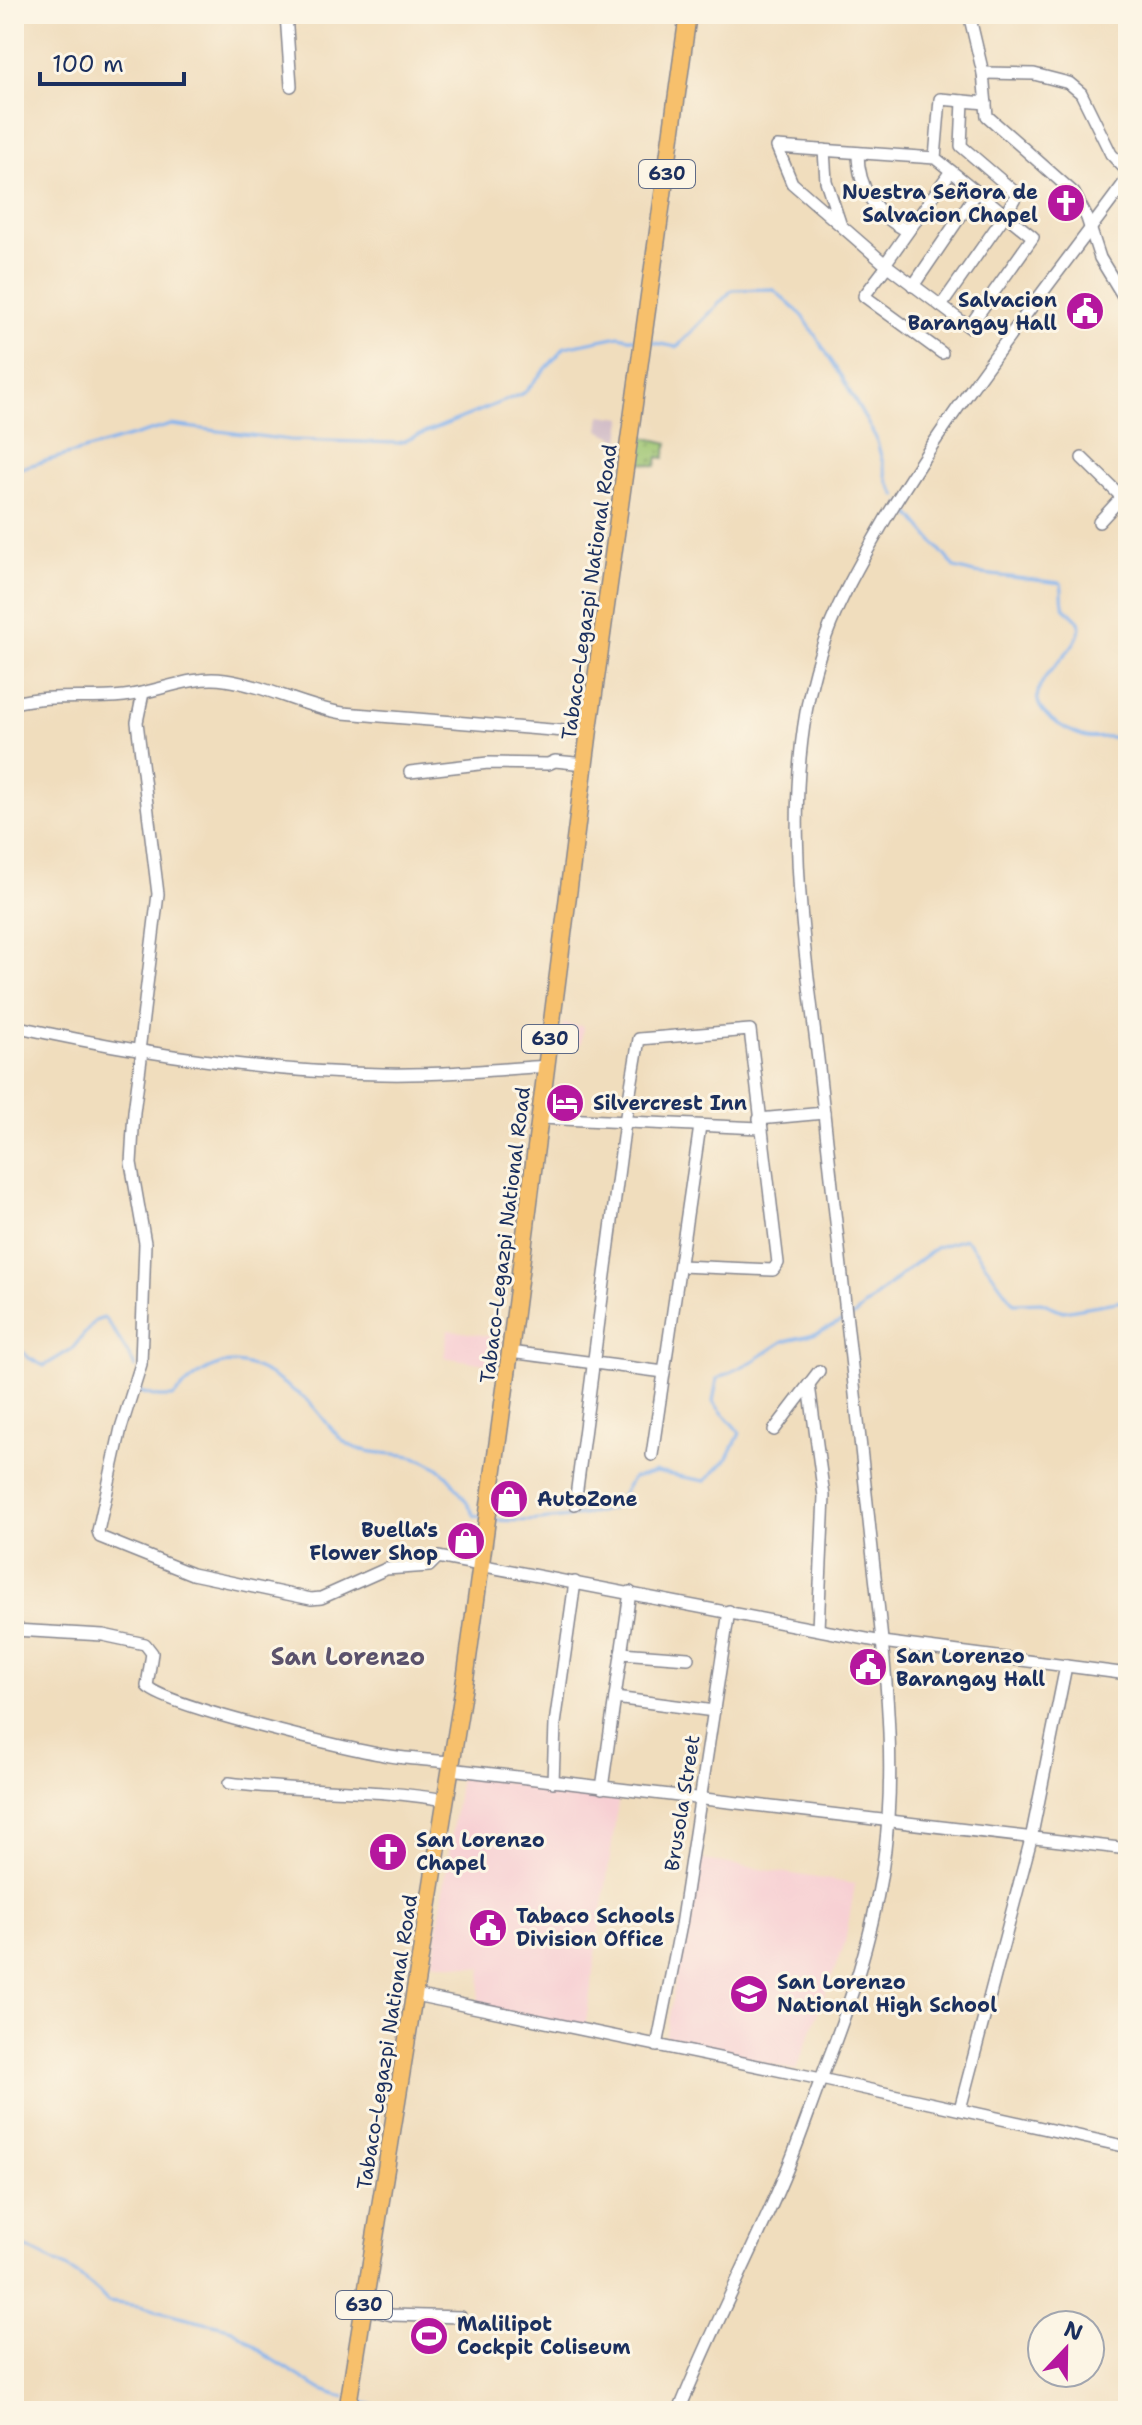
<svg xmlns="http://www.w3.org/2000/svg" width="1142" height="2425" font-family="'Shantell Sans',sans-serif">
  <style>
    .built { fill: #f7cfd3 }
    .industrial { fill: #d2bdc7 }
    .grass { fill: url(#grass-dots); stroke: #5c7a68; stroke-width: 2 }
    .lines { fill: none; stroke-linecap: round; stroke-linejoin: round }
    .stream { stroke: #83b3ee; stroke-width: 3 }
    .street-casing { stroke: #86868e; stroke-width: 14 }
    .primary-casing { stroke: #86868e; stroke-width: 19 }
    .street { stroke: #fff; stroke-width: 11 }
    .primary { stroke: #f7c06c; stroke-width: 16 }
    .labels { text-anchor: middle; stroke-width: 6; stroke-linejoin: round; paint-order: stroke }
    .shield { fill: #fcf5e5; stroke: #5e6a86; stroke-width: 2 }
    .shield-label { font-size: 18px; font-weight: bold; fill: #1b2f5e }
    .poi-label { font-size: 20px; font-weight: bold; fill: #1b2f5e; stroke: #fcf5e5; text-anchor: start }
    .street-label { font-size: 20px; fill: #1b2f5e; stroke: #fcf5e5 }
    .quarter-label { font-size: 24px; font-weight: bold; fill: #5b526c; stroke: #fcf5e5 }
  </style>
  <defs>
    <pattern id="grass-dots" width="8" height="8" patternUnits="userSpaceOnUse" patternTransform="scale(2)"><rect width="8" height="8" fill="#9dc571"/><path d="M2 2h.1M6 6h.1" fill="none" stroke="#7fa060" stroke-width="1.8" stroke-linecap="round"/></pattern>
  </defs>
  <rect width="100%" height="100%" fill="#fcf5e5"/>
  <filter id="ink" filterUnits="userSpaceOnUse"><feTurbulence type="fractalNoise" baseFrequency=".0125" numOctaves="2"/><feDisplacementMap in="SourceGraphic" scale="16" xChannelSelector="R" yChannelSelector="G"/><feConvolveMatrix kernelMatrix="1 2 1 2 8 2 1 2 1" color-interpolation-filters="sRGB"/></filter>
  <filter id="wash" filterUnits="userSpaceOnUse"><feTurbulence type="fractalNoise" baseFrequency=".006" numOctaves="4" result="noise"/><feDisplacementMap in="SourceGraphic" scale="32" xChannelSelector="R" yChannelSelector="G"/><feGaussianBlur stdDeviation="1.8" result="paint"/><feColorMatrix in="noise" values="0 0 0 0 0 0 0 0 0 0 0 0 0 0 0 0 0 1.4 0 .05"/><feComposite in="paint" operator="in"/></filter>
  <g filter="url(#wash)">
    <rect width="100%" height="100%" fill="#f0ddbd"/>
    <g class="built">
      <path d="M563,1024L583,1026L581,1044L561,1042Z"/>
      <path d="M448,1330L502,1338L498,1366L444,1357Z"/>
      <path d="M460,1776L619,1796L585,2029L478,2006L482,1968L433,1962Z"/>
      <path d="M698,1859L855,1884L845,1943L796,2070L664,2044Z"/>
    </g>
    <path class="industrial" d="M601,415L623,418L620,440L599,430Z"/>
    <path class="grass" d="M643,437L668,443L664,458L658,457L656,466L638,462Z"/>
    <g class="lines">
      <g class="stream">
        <path d="M1126,14L1128,39"/>
        <path d="M650,342L677,347L732,290L773,289L803,316L841,376L876,438L888,482L897,496"/>
        <path d="M14,470L171,425L290,440L399,443L524,393L565,347L619,336L639,340"/>
        <path d="M901,503L955,568L974,573L1061,583C1063,590 1061,601 1064,607C1069,613 1080,618 1080,626C1081,658 1001,689 1058,724C1066,729 1077,735 1087,737C1106,740 1106,731 1128,744"/>
        <path d="M852,1317L914,1264L937,1247L965,1239C984,1258 996,1282 1014,1303L1041,1302L1063,1311L1128,1300"/>
        <path d="M14,1343L29,1358L44,1366L72,1349L95,1321L104,1318C110,1324 133,1361 135,1367"/>
        <path d="M139,1386L140,1392L158,1397H173C212,1358 238,1351 284,1384C292,1390 301,1395 309,1402C324,1416 336,1441 356,1448C371,1454 390,1453 405,1455C442,1460 457,1486 475,1516L483,1517"/>
        <path d="M494,1520C535,1523 573,1518 612,1509L633,1478L656,1472L705,1481L728,1458L740,1433L713,1402L717,1379L753,1361L784,1341L818,1333L845,1320"/>
        <path d="M14,2242C48,2258 84,2273 108,2302L139,2306L233,2329L268,2357L322,2390L344,2397"/>
        <path d="M355,2401L401,2411"/>
      </g>
    </g>
  </g>
  <g filter="url(#ink)">
    <g class="lines">
      <g class="street-casing">
        <g id="street">
          <path d="M286,14L291,86"/>
          <path d="M969,14L983,73L987,116L1074,193L1087,218L1100,258L1128,304"/>
          <path d="M983,73L1034,74L1069,83L1081,93L1111,154L1128,172"/>
          <path d="M824,150L826,181L840,223"/>
          <path d="M858,153C858,188 876,216 908,231"/>
          <path d="M935,158L1033,237L969,327L885,264L792,183L777,147L935,158L940,99L986,103"/>
          <path d="M885,264L951,171"/>
          <path d="M887,266L864,296L942,353"/>
          <path d="M913,286L977,192"/>
          <path d="M941,306L1005,215L1017,194L961,146L963,101"/>
          <path d="M1082,458L1128,503"/>
          <path d="M1099,522L1122,497"/>
          <path d="M14,703C50,694 87,700 124,696C159,692 190,675 225,680C268,686 303,707 343,713L589,733"/>
          <path d="M410,772L488,763L548,764L555,761L585,764"/>
          <path d="M14,1026C135,1053 259,1072 383,1074C437,1075 493,1070 547,1066"/>
          <path d="M139,1051L158,894L137,722L143,693"/>
          <path d="M142,1051L134,1112L131,1163L145,1243L141,1364L121,1428L98,1531L100,1537L192,1574L311,1599L321,1598L386,1569L429,1566L438,1557L882,1642L1128,1674"/>
          <path d="M540,1118L760,1128"/>
          <path d="M759,1119L824,1113"/>
          <path d="M510,1352L664,1372"/>
          <path d="M809,1385L824,1496L818,1629"/>
          <path d="M774,1430L819,1371"/>
          <path d="M652,1455L700,1126"/>
          <path d="M575,1504L625,1122L639,1039L750,1030L778,1263L773,1270L680,1266"/>
          <path d="M14,1630L103,1635L145,1644L152,1653L147,1686C164,1706 349,1749 384,1755C406,1759 429,1760 452,1762"/>
          <path d="M621,1653L688,1658"/>
          <path d="M615,1698L714,1711"/>
          <path d="M450,1769L1128,1849"/>
          <path d="M553,1782L555,1724L575,1582"/>
          <path d="M229,1783C301,1792 374,1788 445,1800"/>
          <path d="M602,1788L630,1592"/>
          <path d="M415,1995L821,2079L1128,2147"/>
          <path d="M657,2046L681,1925L729,1611"/>
          <path d="M960,2109L1031,1839L1066,1666"/>
          <path d="M363,2308L392,2315L461,2317"/>
          <path d="M679,2411C711,2330 753,2252 786,2172C800,2139 811,2105 824,2071C856,1989 882,1907 888,1818C895,1719 879,1620 869,1521C853,1367 836,1213 818,1059C802,929 780,785 819,657C834,607 860,563 886,518C957,399 1046,290 1128,178"/>
        </g>
      </g>
      <g class="primary-casing">
        <path id="primary" d="M347,2411L466,1673L510,1352L590,722L688,14"/>
      </g>
      <use href="#street" class="street"/>
      <use href="#primary" class="primary"/>
    </g>
  </g>
  <defs>
    <g id="church-disc" transform="scale(2)"><circle r="9.5" fill="#b5179e" stroke="#fcf5e5"/><path d="M-1.2-6h2.4v3.5h3.3v2.4h-3.3V6h-2.4V-.1h-3.3v-2.4h3.3Z" fill="#fff"/></g>
    <g id="civic-disc" transform="scale(2)"><circle r="9.5" fill="#b5179e" stroke="#fcf5e5"/><path d="M-.6-6.5H3V-4.5H.6V-3L4-1V1h2V6H-6V1h2V-1L-.6-3ZM-1.2 2.5V6h2.4V2.5Z" fill="#fff"/></g>
    <g id="hotel-disc" transform="scale(2)"><circle r="9.5" fill="#b5179e" stroke="#fcf5e5"/><path d="M-6-4.5h1.5V1H6V5H4.5V3h-9V5H-6ZM-4 0a1.8 1.8 0 1 1 3.6 0ZM.5 0V-2.5h3Q6-2.5 6 0Z" fill="#fff"/></g>
    <g id="shop-disc" transform="scale(2)"><circle r="9.5" fill="#b5179e" stroke="#fcf5e5"/><path d="M-5-2.5h2.3a2.7 3.5 0 0 1 5.4 0H5L5.5 6h-11ZM-1.5-2.5h3a1.5 2.3 0 0 0-3 0Z" fill="#fff"/></g>
    <g id="school-disc" transform="scale(2)"><circle r="9.5" fill="#b5179e" stroke="#fcf5e5"/><path d="M0-5L7-2L0 1L-7-2ZM-4 1L0 2.5L4 1V4Q0 6-4 4Z" fill="#fff"/></g>
    <g id="stadium-disc" transform="scale(2)"><circle r="9.5" fill="#b5179e" stroke="#fcf5e5"/><path d="M0-5a6.5 5 0 1 0 0 10a6.5 5 0 1 0 0-10ZM-3.5-1.8h7v3.6h-7Z" fill="#fff"/></g>
  </defs>
  <g fill-rule="evenodd">
    <use href="#church-disc" x="1066" y="203"/>
    <use href="#civic-disc" x="1085" y="311"/>
    <use href="#hotel-disc" x="565" y="1103"/>
    <use href="#shop-disc" x="509" y="1499"/>
    <use href="#shop-disc" x="466" y="1541"/>
    <use href="#civic-disc" x="868" y="1667"/>
    <use href="#church-disc" x="388" y="1852"/>
    <use href="#civic-disc" x="488" y="1928"/>
    <use href="#school-disc" x="749" y="1994"/>
    <use href="#stadium-disc" x="429" y="2336"/>
  </g>
  <g class="labels">
    <g class="shield">
      <rect x="639" y="160" width="56" height="28" rx="6"/>
      <rect x="522" y="1025" width="56" height="28" rx="6"/>
      <rect x="336" y="2291" width="56" height="28" rx="6"/>
    </g>
    <g class="shield-label">
      <text x="667" y="180">630</text>
      <text x="550" y="1045">630</text>
      <text x="364" y="2311">630</text>
    </g>
    <g class="poi-label">
      <text x="1038" y="199" text-anchor="end">Nuestra Señora de<tspan x="1038" dy="23">Salvacion Chapel</tspan></text>
      <text x="1057" y="307" text-anchor="end">Salvacion<tspan x="1057" dy="23">Barangay Hall</tspan></text>
      <text x="593" y="1110">Silvercrest Inn</text>
      <text x="537" y="1506">AutoZone</text>
      <text x="438" y="1537" text-anchor="end">Buella's<tspan x="438" dy="23">Flower Shop</tspan></text>
      <text x="896" y="1663">San Lorenzo<tspan x="896" dy="23">Barangay Hall</tspan></text>
      <text x="416" y="1847">San Lorenzo<tspan x="416" dy="23">Chapel</tspan></text>
      <text x="516" y="1923">Tabaco Schools<tspan x="516" dy="23">Division Office</tspan></text>
      <text x="777" y="1989">San Lorenzo<tspan x="777" dy="23">National High School</tspan></text>
      <text x="457" y="2331">Malilipot<tspan x="457" dy="23">Cockpit Coliseum</tspan></text>
    </g>
    <g class="street-label">
      <text transform="translate(589 592) rotate(-82)" y="7">Tabaco-Legazpi National Road</text>
      <text transform="translate(505 1235) rotate(-83)" y="7">Tabaco-Legazpi National Road</text>
      <text transform="translate(682 1803) rotate(-81)" y="7">Brusola Street</text>
      <text transform="translate(387 2042) rotate(-81)" y="7">Tabaco-Legazpi National Road</text>
    </g>
    <g class="quarter-label">
      <text x="348" y="1665">San Lorenzo</text>
    </g>
  </g>
  <rect width="1142" height="2425" fill="none" stroke="#fcf5e5" stroke-width="48"/>
  <g transform="translate(1066 2349) rotate(22)"><circle r="38" fill="#fcf5e5" stroke="#a2a6af" stroke-width="2"/>
  <path d="M0-6L14 30L0 20L-14 30Z" fill="#b5179e"/>
  <text y="-12" font-size="22" font-weight="bold" text-anchor="middle" fill="#1b2f5e">N</text>
  </g>
  <path d="M40 72v12h144v-12" fill="none" stroke="#1b2f5e" stroke-width="4"/>
  <text x="52" y="72" font-size="24" fill="#1b2f5e" stroke="#fcf5e5" stroke-width="6" paint-order="stroke">100 m</text>
</svg>
